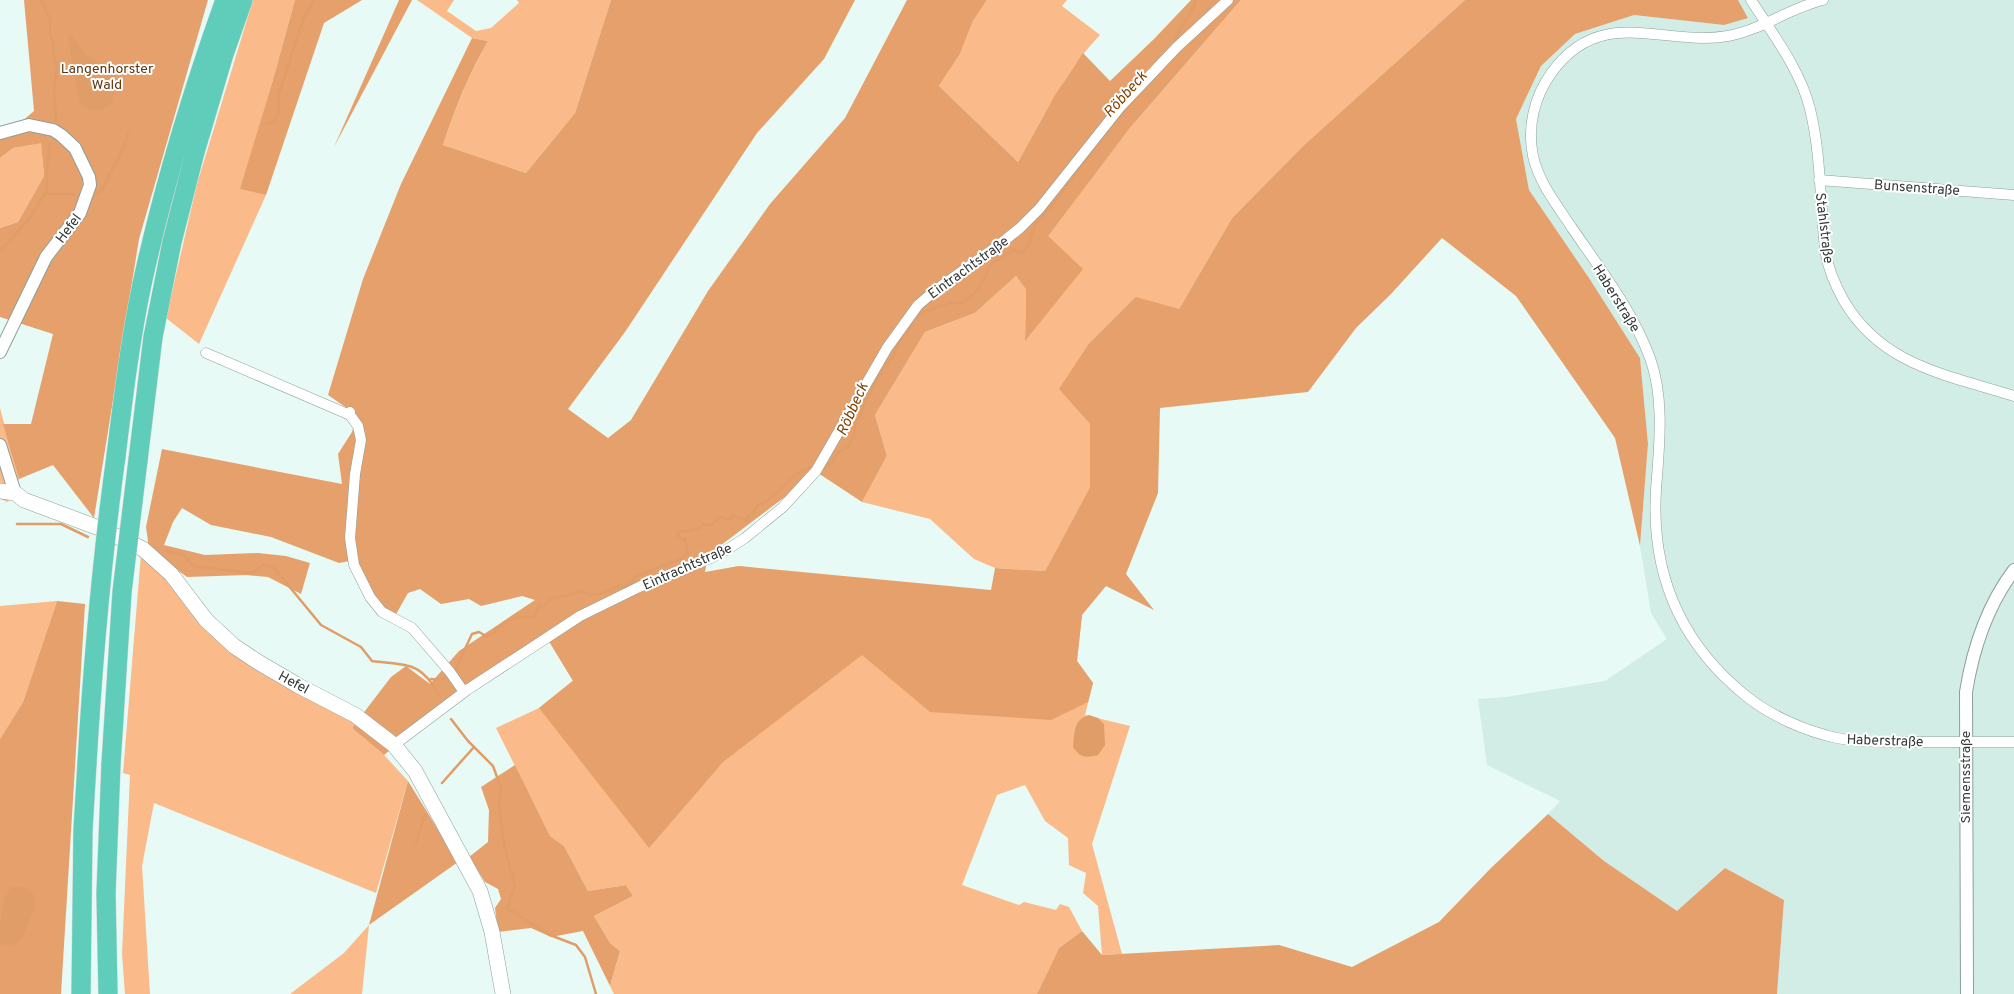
<svg xmlns="http://www.w3.org/2000/svg" width="2014" height="994" font-family="Overpass,sans-serif">
  <style>
    .built { fill: #d2ece6 }
    .green { fill: #faba8a }
    .forest { fill: #e5a06b }
    .water { fill: #e19d67 }
    .lines { fill: none; stroke-linecap: round; stroke-linejoin: round }
    .stream { stroke: #e19d67; stroke-width: 2.5 }
    .minor-casing { stroke: #8e9f9b; stroke-width: 11 }
    .tertiary-casing { stroke: #8e9f9b; stroke-width: 14 }
    .secondary-casing { stroke: #8e9f9b; stroke-width: 16 }
    .motorway-casing { stroke: #d6d8d7; stroke-width: 20 }
    .minor { stroke: #fff; stroke-width: 10 }
    .tertiary { stroke: #fff; stroke-width: 12 }
    .secondary { stroke: #fff; stroke-width: 15 }
    .motorway { stroke: #5fcdb9; stroke-width: 19 }
    .motorway-bridge-casing { stroke: #d6d8d7; stroke-width: 20; stroke-linecap: butt }
    .motorway-bridge { stroke: #5fcdb9; stroke-width: 19 }
    .labels { text-anchor: middle; stroke-width: 4; stroke-linejoin: round; paint-order: stroke }
    .park-label { font-size: 14px; fill: #61340a; stroke: #fff }
    .street-label { font-size: 14px; fill: #333a38; stroke: #fff }
    .water-label { font-size: 15px; font-style: italic; fill: #824400; stroke: #fff }
  </style>
  <rect width="100%" height="100%" fill="#e7faf5"/>
  <path class="built" d="M1738,0H2014V994H1777L1784,900L1725,868L1677,911L1604,861L1548,814L1560,801L1487,765L1478,699L1506,697L1605,681L1667,639L1651,613L1640,546L1648,444L1640,358L1589,278L1529,190L1516,119L1541,66L1575,34L1634,15L1724,25L1748,17Z"/>
  <g class="green">
    <path d="M253,0H295L272,83L241,189L266,195L199,344L166,318L197,184Z"/>
    <path d="M417,0H454L447,11L476,31L491,28L519,3L517,0H611L575,113L526,173L443,145C455,108 469,75 488,41L472,38Z"/>
    <path d="M987,0H1067L1062,6L1100,35C1065,71 1043,118 1018,162L939,86L960,54L973,21Z"/>
    <path d="M1241,0H1465L1303,146L1232,218L1179,309L1060,389L1090,424V487L1045,571L995,568L974,559L930,519L862,502L887,456L875,415L925,332L975,313L1016,276L1026,288L1025,339L1047,236L1130,128Z"/>
    <path d="M41,142L44,176L18,222L0,228V158L13,148Z"/>
    <path d="M0,408L19,479L8,502L0,499Z"/>
    <path d="M141,554L206,620L359,718L352,728L384,755L408,781L376,893L154,803L142,866L150,994H125L122,954L130,775L123,773Z"/>
    <path d="M739,566L923,589L1082,615L1077,661L1093,683L1085,715L1130,726L1092,844L1122,954L1102,955L1098,906L1083,893L1086,873L1069,865L1068,838L1045,821L1025,785L997,795L962,885L1019,905L1024,902L1056,910L1060,904L1069,907L1082,931L1059,948L1037,994H614L610,986L620,951L610,943L594,916L633,896L626,885L588,891L564,846L550,836L496,728L539,708L705,573Z"/>
    <path d="M57,601L23,702L0,739V606Z"/>
    <path d="M369,925L362,994H290L344,953Z"/>
  </g>
  <g class="forest">
    <path d="M24,0H208L139,239L94,518L53,465L19,479L3,424H31L53,334L0,317V228L18,222L44,176L41,143L13,148L0,158V140L34,111Z"/>
    <path d="M295,0H362L324,23L266,195L240,189L272,83Z"/>
    <path d="M399,0H412L334,147Z"/>
    <path d="M611,0H855L824,59L757,133L625,332L568,409L608,438L631,420L708,291L770,204L845,118L907,0H987L973,21L960,54L939,86L1018,162L1055,95L1083,53L1110,81L1154,39L1191,0H1241L1130,128L1048,236L1083,269L1025,341L1026,289L1016,276L975,313L925,332L875,415L887,456L862,502L812,469L802,484L708,555L705,572L739,566L991,590L995,568L1045,571L1090,487V424L1059,389L1088,345L1136,297L1179,309L1232,218L1303,146L1465,0H1738L1748,18L1724,25L1634,15L1575,34L1541,66L1516,119L1529,190L1589,278L1640,358L1648,444L1640,546L1615,438L1516,296L1442,238L1391,294L1356,328L1308,392L1160,408L1158,493L1126,574L1154,610L1106,586L1082,615L1077,661L1093,683L1088,702L1051,720L930,712L862,655L723,762L649,848L539,708L573,681L545,635L440,710L384,755L352,728L391,677L406,666L430,684L459,651L535,600L522,596L481,606L469,599L441,604L420,589L408,593L395,616L375,601L355,560L339,563L271,537L211,525L182,508L173,522L164,545L205,555L258,553L286,556L310,563L301,594L268,577L246,575L187,577L149,549L146,527L162,449L342,484L338,454L352,432L357,415L328,395L363,279L401,184L472,38L488,41C469,74 455,108 443,145L526,173L575,113Z"/>
    <path d="M57,601L85,604L61,994H0V739L23,702Z"/>
    <path d="M515,765L550,836L564,846L588,891L626,885L633,896L594,916L610,943L620,951L610,986L583,931L551,937L531,928L498,932L495,908L501,899L498,889L485,882L469,857L488,842L489,810L481,787Z"/>
    <path d="M408,781L458,862L369,925Z"/>
    <path d="M1548,814L1604,861L1677,911L1725,868L1784,900L1777,994H1037L1059,948L1082,931L1102,955L1279,945L1352,967L1439,922L1490,869Z"/>
  </g>
  <g class="water">
    <path d="M71,35C78,44 84,54 93,59C98,62 104,63 108,67C120,76 115,92 112,104C99,112 92,113 80,104L68,37Z"/>
    <path d="M1089,715L1098,718L1104,724L1105,745L1098,755C1086,758 1080,758 1073,747C1075,732 1073,720 1089,715Z"/>
    <path d="M11,887H26L34,895L35,905L23,937L13,946L3,945L0,942C0,923 0,903 11,887Z"/>
  </g>
  <g class="lines">
    <g class="stream">
      <path d="M41,0L50,19V35L54,43L53,53L57,69L54,89L56,121"/>
      <path d="M1174,41C1181,26 1191,15 1196,0"/>
      <path d="M1153,79L1178,53"/>
      <path d="M269,123L274,122L279,113V94L304,17L314,0"/>
      <path d="M44,194H74"/>
      <path d="M96,194L101,192C109,172 123,155 128,134"/>
      <path d="M0,251L29,219L47,190V165L50,144"/>
      <path d="M823,467L832,463L838,453L848,447L854,435L856,421L859,418L865,401L883,369L892,358L899,342L908,332L912,321L925,311L953,302L962,303L979,289L992,263L1014,250L1022,253L1029,245L1035,225L1054,203L1075,173L1117,119L1143,90"/>
      <path d="M17,524H61L88,537"/>
      <path d="M166,551L184,555L193,566L252,573L263,565L274,568L321,625L361,647L372,661C410,666 420,661 440,696"/>
      <path d="M455,670L472,634L479,632L486,636L494,633L497,628C502,627 503,623 507,621C514,618 526,616 533,617L537,612L539,605L543,607L553,597L566,596L580,591C600,599 602,592 621,585L624,587L631,583L636,576L683,558L688,553L685,540L679,537L677,533L700,528L704,524L712,525L720,517L730,520L733,515L747,521L748,516L752,514L758,505C779,499 793,467 815,467"/>
      <path d="M431,679L441,680L447,677"/>
      <path d="M451,719L468,741L493,766L501,788L499,807L504,844L515,887L507,908L550,935L576,945L585,957L596,994"/>
      <path d="M442,783L474,747"/>
      <path d="M416,842L425,815"/>
    </g>
    <g class="minor-casing">
      <g id="minor">
        <path d="M1751,0C1772,33 1801,71 1810,109C1821,153 1820,203 1825,248C1827,266 1835,285 1844,301C1882,366 1948,375 2014,396"/>
        <path d="M1823,0C1789,8 1762,30 1728,36C1663,47 1602,4 1552,72C1534,97 1527,127 1533,156C1539,183 1557,205 1572,228C1601,270 1632,310 1650,358C1665,399 1659,448 1656,490C1651,573 1680,643 1746,696C1771,716 1805,731 1837,738C1860,743 1883,741 1906,742C1942,742 1978,742 2014,742"/>
        <path d="M1819,180L2014,195"/>
        <path d="M206,353L350,415"/>
        <path d="M350,412V415L358,426L361,440L355,474L350,538L354,565L370,597L382,612L412,628L450,672L464,692"/>
        <path d="M394,745L467,690L580,616L639,587L711,558L728,549L745,538L783,507L816,471L887,348L918,305L937,289L999,245L1020,228L1039,209L1121,106L1177,47L1228,0"/>
      </g>
    </g>
    <g class="tertiary-casing">
      <g id="tertiary">
        <path d="M0,133L29,125L53,130L61,135L75,148L89,177L90,185L80,213L46,257L0,352"/>
        <path d="M0,445L15,493"/>
        <path d="M1967,994L1966,692C1973,648 1987,606 2014,570"/>
      </g>
    </g>
    <g class="secondary-casing">
      <path id="secondary" d="M0,491L15,493L24,500L99,528L143,549L171,574L206,620L234,646L258,662L299,686L355,715L394,745L415,771L480,891L492,932L503,994"/>
    </g>
    <g class="motorway-casing">
      <g id="motorway">
        <path d="M116,456C123,399 130,341 142,284C163,188 192,92 225,0"/>
        <path d="M138,460L153,337L172,242L195,152L224,54L243,0"/>
        <path d="M81,994L83,830L87,763"/>
        <path d="M108,994L106,893L111,764"/>
      </g>
    </g>
    <use href="#minor" class="minor"/>
    <use href="#tertiary" class="tertiary"/>
    <use href="#secondary" class="secondary"/>
    <use href="#motorway" class="motorway"/>
    <g class="motorway-bridge-casing">
      <g id="motorway-bridge">
        <path d="M87,763C93,660 102,558 116,456"/>
        <path d="M111,764L122,592L138,460"/>
      </g>
    </g>
    <use href="#motorway-bridge" class="motorway-bridge"/>
  </g>
  <g class="labels">
    <g class="park-label">
      <text x="107" y="73">Langenhorster<tspan x="107" dy="16">Wald</tspan></text>
    </g>
    <g class="street-label">
      <text transform="translate(1917 187) rotate(4)" y="5">Bunsenstraße</text>
      <text transform="translate(68 228) rotate(-53)" y="5">Hefel</text>
      <text transform="translate(1825 228) rotate(83)" y="5">Stahlstraße</text>
      <text transform="translate(968 267) rotate(-36)" y="5">Eintrachtstraße</text>
      <text transform="translate(1617 298) rotate(58)" y="5">Haberstraße</text>
      <text transform="translate(687 566) rotate(-24)" y="5">Eintrachtstraße</text>
      <text transform="translate(294 682) rotate(28)" y="5">Hefel</text>
      <text transform="translate(1885 740) rotate(2)" y="5">Haberstraße</text>
      <text transform="translate(1965 777) rotate(-90)" y="5">Siemensstraße</text>
    </g>
    <g class="water-label">
      <text transform="translate(1125 94) rotate(-48)" y="5">Röbbeck</text>
      <text transform="translate(852 409) rotate(-66)" y="5">Röbbeck</text>
    </g>
  </g>
</svg>
